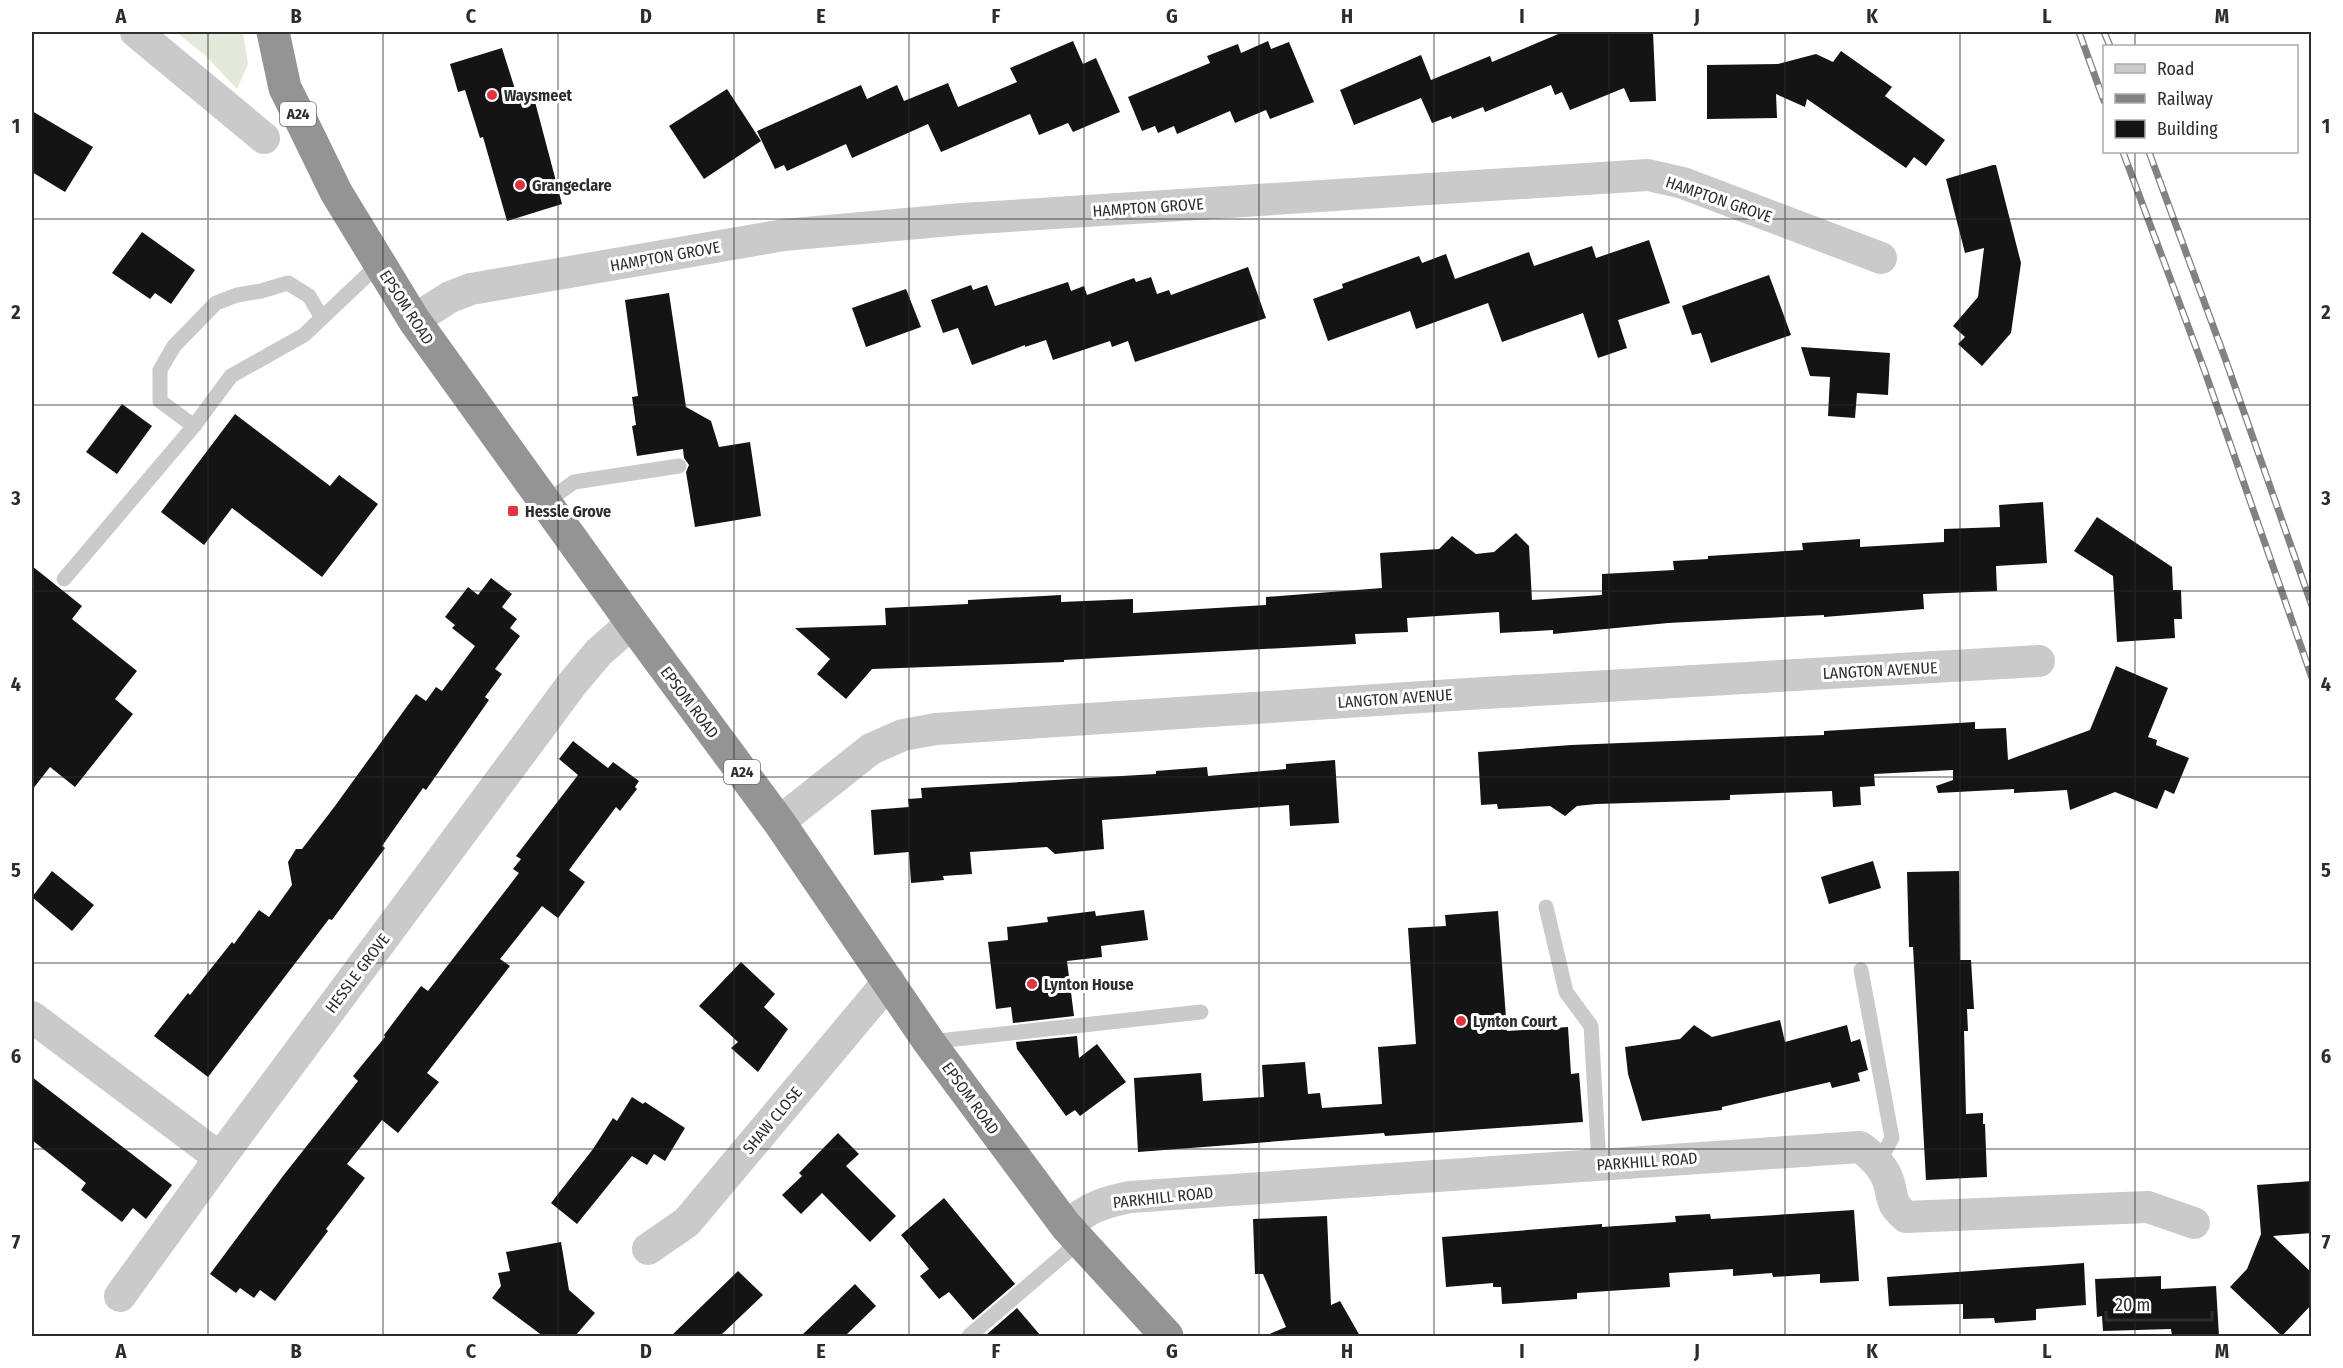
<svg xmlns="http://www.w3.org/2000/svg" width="2343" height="1368" font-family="'Fira Sans Condensed',sans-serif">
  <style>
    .green { fill: #e3eadb }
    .building { fill: #141414 }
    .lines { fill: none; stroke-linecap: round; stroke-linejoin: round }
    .lane { stroke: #cacaca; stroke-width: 15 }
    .street { stroke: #cacaca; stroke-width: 32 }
    .highway { stroke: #949494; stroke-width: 33 }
    .rail-casing { stroke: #828282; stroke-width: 7 }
    .rail { stroke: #fff; stroke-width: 4.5; stroke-dasharray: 14; stroke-linecap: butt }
    .grid { fill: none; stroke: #2d2d2d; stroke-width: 1.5; stroke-opacity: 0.55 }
    .poi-dot { fill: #e03442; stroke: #fff; stroke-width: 2 }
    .labels { text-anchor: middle; stroke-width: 6; stroke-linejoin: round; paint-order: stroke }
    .shield { fill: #fff; stroke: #6c6c6c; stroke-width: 1.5 }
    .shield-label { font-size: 15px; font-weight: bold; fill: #2d2d2d }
    .poi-label { font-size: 16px; font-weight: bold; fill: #2d2d2d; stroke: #fff; text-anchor: start }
    .street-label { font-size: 16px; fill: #2d2d2d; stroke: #fff }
    .neatline { fill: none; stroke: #2d2d2d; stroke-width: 2 }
    .grid-label { font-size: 20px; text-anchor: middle; font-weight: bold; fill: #2d2d2d }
  </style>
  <rect width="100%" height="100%" fill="#fff"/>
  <path class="green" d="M176,32H243L248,64L237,89L207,57Z"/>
  <g class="building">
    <path d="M1563,32H1653L1656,101L1630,102L1624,88L1570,110L1562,92L1555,95L1551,85L1485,112L1483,107L1452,119L1451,116L1432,123L1421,98L1354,125L1340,90L1421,55L1431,80L1490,56L1492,62Z"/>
    <path d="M1073,41L1083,64L1096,58L1120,112L1073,132L1068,123L1039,135L1030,114L941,152L928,124L852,158L846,144L787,171L784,165L775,169L757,131L861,85L867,99L897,85L904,101L948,83L958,107L1017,82L1010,68Z"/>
    <path d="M1268,41L1271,49L1289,42L1314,102L1270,119L1266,110L1235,123L1230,111L1177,134L1174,126L1158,133L1155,126L1142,131L1128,97L1210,63L1207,56L1238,44L1241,53Z"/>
    <path d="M502,48L519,102L534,98L562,204L507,221L483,137L480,138L465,90L458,92L450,64Z"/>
    <path d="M1841,51L1892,87L1885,96L1945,140L1926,166L1914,157L1906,168L1807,99L1805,107L1776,94L1777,118L1707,119V65L1778,64L1816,54L1833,62Z"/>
    <path d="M727,89L761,141L704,179L669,126Z"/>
    <path d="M32,111L93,147L65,192L32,172Z"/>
    <path d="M1993,165H1996L2021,263L2011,333L1982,366L1958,344L1965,337L1953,326L1978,297L1984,248L1965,253L1946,179Z"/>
    <path d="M142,232L195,270L171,304L155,293L150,299L112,273Z"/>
    <path d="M1649,240L1670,303L1618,320L1627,348L1598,358L1583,313L1502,342L1488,303L1416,329L1410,311L1328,341L1313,299L1343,288L1342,284L1419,256L1422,263L1446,254L1455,279L1529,252L1534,266L1592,246L1596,258Z"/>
    <path d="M1248,267L1266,318L1135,362L1128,341L1112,347L1110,341L1053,360L1046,340L1025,347V345L972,365L958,328L943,333L931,300L971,285L973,290L987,285L995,306L1068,282L1071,291L1084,286L1087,295L1134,278L1136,282L1151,277L1157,294L1169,290L1171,295Z"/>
    <path d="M1769,275L1791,335L1711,363L1701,333L1692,335L1682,306Z"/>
    <path d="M906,289L921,327L866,347L852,308Z"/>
    <path d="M669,293L686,407L711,421L719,447L750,442L761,516L695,527L686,472L689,465L684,458L683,449L637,456L632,426L636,425L632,397L638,396L625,300Z"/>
    <path d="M1801,347L1890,353L1888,395L1857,393L1855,418L1828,416L1830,377L1810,376Z"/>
    <path d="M122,404L152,426L117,474L86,452Z"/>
    <path d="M235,414L330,486L339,475L378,504L322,577L232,508L204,545L161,512Z"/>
    <path d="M2043,502L2047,563L1996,566L1997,591L1923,594L1924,609L1824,617V615L1668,623L1553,634V630L1500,633L1499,612L1407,618L1408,632L1355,634L1356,644L1064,660V662L872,669L846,699L817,674L830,659L795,628L886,625L885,608L968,604V600L1061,595V602L1133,599V613L1266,605V597L1382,588L1380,553L1439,549L1452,536L1476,554L1494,552L1516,533L1529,546L1532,600L1602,595V574L1674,570L1673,561L1708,559V556L1803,550L1802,543L1860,539V547L1944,542V529L2000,527L1999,505Z"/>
    <path d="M2097,517L2172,567L2173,590H2181L2182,619H2174L2175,638L2117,642L2113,576L2074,551Z"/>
    <path d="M32,566L82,606L72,619L137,671L115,699L133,714L75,787L50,767L32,790Z"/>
    <path d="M491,578L512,594L502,607L517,619L510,628L520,636L495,669L502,674L485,697L489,700L426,790L423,788L382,846L385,848L332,920L329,919L208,1077L154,1036L188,993L190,995L232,942L234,944L259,910L269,917L292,885L288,862L296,849H302L335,806L416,694L426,701L436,687L442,691L475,646L452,628L455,625L445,617L468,587L478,595Z"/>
    <path d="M2116,666L2168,688L2148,737L2157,740L2156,745L2189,758L2174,794L2165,790L2157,809L2115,792L2070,810L2067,790L2014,793V789L1938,793L1936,786L1953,780V770L1874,774L1875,786L1860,787L1861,805L1833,807L1832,791L1730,795V800L1596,804L1577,806L1565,816L1550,806L1498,809L1497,804L1481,805L1478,752L1571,745L1824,735V731L1975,722V729L2006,728L2008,760L2090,730Z"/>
    <path d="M573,741L608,768L613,762L639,781L635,787L637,789L620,811L616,807L569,870L585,882L558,918L542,906L500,959L510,966L427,1073L439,1082L398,1133L382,1120L347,1164L365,1178L326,1229L328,1231L275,1301L260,1290L254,1298L240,1288L236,1293L210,1274L283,1176L358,1081L353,1076L385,1037L384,1035L421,986L428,991L519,873L513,869L521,859L516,856L578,775L559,759Z"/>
    <path d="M1335,760L1339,823L1290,826L1289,805L1102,820L1104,849L1055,854L1047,847L970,852L972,874L943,876L944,880L911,883L909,852L874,855L871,810L909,807L908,799L922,798L921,788L1156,774V771L1207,767L1208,776L1286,769V764Z"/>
    <path d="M1873,861L1881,888L1829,904L1821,877Z"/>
    <path d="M52,871L94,905L72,931L32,897Z"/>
    <path d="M1959,871L1960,960H1971L1974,1009H1967L1968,1031H1964L1966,1114L1983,1113V1124H1985L1987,1177L1926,1180L1913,947H1909L1907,872Z"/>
    <path d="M1144,910L1148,940L1101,946L1102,957L1067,961L1074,1016L1013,1023L1011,1007L996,1009L988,942L1008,940L1007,927L1048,922L1047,917L1095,911L1096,916Z"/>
    <path d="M1498,911L1507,1031L1568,1027L1571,1074L1579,1073L1583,1122L1385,1136L1384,1133L1138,1152L1134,1078L1201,1073L1203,1101L1264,1097L1262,1065L1305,1062L1308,1094L1320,1093L1322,1108L1382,1104L1378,1047L1416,1044L1408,928L1446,926L1445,915Z"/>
    <path d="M741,962L775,994L764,1007L788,1029L758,1072L731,1048L738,1042L699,1006Z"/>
    <path d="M1780,1020L1785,1042L1847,1025L1851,1042L1860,1039L1868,1070L1858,1073L1860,1081L1832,1088L1830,1082L1722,1107V1110L1642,1121L1628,1074L1625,1047L1680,1039L1694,1025L1712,1037Z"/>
    <path d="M1077,1036L1079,1058L1097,1044L1126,1082L1080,1116L1075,1110L1066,1116L1017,1049L1016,1042Z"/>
    <path d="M32,1077L172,1185L146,1219L133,1208L122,1222L81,1190L86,1183L32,1140Z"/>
    <path d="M632,1097L643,1104L645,1102L685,1128L665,1161L654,1154L647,1165L632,1156L577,1224L551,1203L593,1149L613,1118L617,1121Z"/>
    <path d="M838,1133L859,1154L846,1166L896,1216L870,1242L822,1193L801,1214L782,1195L802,1176L799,1173Z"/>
    <path d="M2312,1181V1233L2273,1236L2312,1273V1304L2282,1336L2230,1287L2247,1269L2261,1234L2257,1185Z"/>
    <path d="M944,1198L1015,1284L973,1320L949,1292L939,1299L920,1276L929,1269L901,1235Z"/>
    <path d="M1854,1210L1859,1281L1820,1283V1274L1773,1277L1772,1273L1733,1276V1269L1669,1273L1670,1287L1577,1293V1299L1502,1304L1501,1287H1493V1283L1446,1287L1442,1237L1602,1224V1227L1676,1222L1675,1216L1710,1214L1711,1219Z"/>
    <path d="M1327,1216L1331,1305L1340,1301L1360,1336H1265L1286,1327L1263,1274H1255L1253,1219Z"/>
    <path d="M561,1242L569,1290L595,1313L575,1336H543L492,1298L501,1286L498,1273L510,1271L506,1252Z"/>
    <path d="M2084,1263L2086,1305L2036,1309V1320L1995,1323L1994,1318L1963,1319V1304L1889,1306L1887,1277Z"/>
    <path d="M738,1271L763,1295L720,1336H671Z"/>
    <path d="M2161,1276V1289L2216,1286L2219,1336H2172L2171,1329L2103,1331L2102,1316L2097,1317L2095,1279Z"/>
    <path d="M855,1284L876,1306L845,1336H801Z"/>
    <path d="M1017,1308L1041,1336H987L986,1335Z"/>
  </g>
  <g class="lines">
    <g class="lane">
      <path d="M194,426L160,401V370L174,346L216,303L237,295L261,291L288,283L309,296L322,318"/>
      <path d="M545,503L574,482L679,466"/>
      <path d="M64,579L194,426L231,376L304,335L379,264"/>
      <path d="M1546,907L1566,992L1591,1026L1599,1164"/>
      <path d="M1861,970L1892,1138L1878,1164"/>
      <path d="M929,1042L1201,1012"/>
      <path d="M969,1336L1080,1241"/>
    </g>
    <g class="street">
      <path d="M136,32L264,138"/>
      <path d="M414,320L450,297L471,289L784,235L962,219L1648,175L1683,183L1881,258"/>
      <path d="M779,822L871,749L903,735L936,729L1468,694L2039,661"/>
      <path d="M32,1017L220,1158"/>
      <path d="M1066,1226C1089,1208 1100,1203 1130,1197L1860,1147C1871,1155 1883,1166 1888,1180C1894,1199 1889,1202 1906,1217L2148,1207L2194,1223"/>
      <path d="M648,1249L687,1222L889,981"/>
      <path d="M120,1296L220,1158L572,684L599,652L632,623"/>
    </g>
    <path class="highway" d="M273,32L285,88L299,116L336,192L414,320L632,623L779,822L929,1042L1066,1226L1167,1336"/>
    <g class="rail-casing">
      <g id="rail">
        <path d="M2079,32L2104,101"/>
        <path d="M2104,32L2110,46"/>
        <path d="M2123,152L2204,369L2312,678"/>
        <path d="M2149,152L2226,361L2312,606"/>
      </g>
    </g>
    <use href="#rail" class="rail"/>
  </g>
  <path class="grid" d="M208,32V1336M383,32V1336M558,32V1336M734,32V1336M909,32V1336M1084,32V1336M1259,32V1336M1434,32V1336M1609,32V1336M1785,32V1336M1960,32V1336M2135,32V46M2135,152V1336M32,219H2312M32,405H2312M32,591H2312M32,777H2312M32,963H2312M32,1149H2312"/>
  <g class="poi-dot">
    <circle cx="492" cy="95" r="6"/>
    <circle cx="520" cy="185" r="6"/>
    <rect x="507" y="505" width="12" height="12" rx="3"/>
    <circle cx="1032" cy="984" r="6"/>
    <circle cx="1461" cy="1021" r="6"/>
  </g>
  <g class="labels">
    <g class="shield">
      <rect x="280" y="102" width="36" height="24" rx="4.5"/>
      <rect x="724" y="760" width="36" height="24" rx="4.5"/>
    </g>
    <g class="shield-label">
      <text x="298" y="119">A24</text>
      <text x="742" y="777">A24</text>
    </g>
    <g class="poi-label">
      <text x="504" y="101">Waysmeet</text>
      <text x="532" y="191">Grangeclare</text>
      <text x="525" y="517">Hessle Grove</text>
      <text x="1044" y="990">Lynton House</text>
      <text x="1473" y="1027">Lynton Court</text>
    </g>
    <g class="street-label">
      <text transform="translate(1719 199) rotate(19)" y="6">HAMPTON GROVE</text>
      <text transform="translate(1148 207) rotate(-4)" y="6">HAMPTON GROVE</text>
      <text transform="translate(665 256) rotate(-10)" y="6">HAMPTON GROVE</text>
      <text transform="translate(407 307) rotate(57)" y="6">EPSOM ROAD</text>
      <text transform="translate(1880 670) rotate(-3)" y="6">LANGTON AVENUE</text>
      <text transform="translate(1395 698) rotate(-4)" y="6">LANGTON AVENUE</text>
      <text transform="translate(690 702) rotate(53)" y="6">EPSOM ROAD</text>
      <text transform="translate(357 973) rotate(-53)" y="6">HESSLE GROVE</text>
      <text transform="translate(971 1098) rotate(54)" y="6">EPSOM ROAD</text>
      <text transform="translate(772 1120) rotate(-50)" y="6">SHAW CLOSE</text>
      <text transform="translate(1647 1161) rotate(-4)" y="6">PARKHILL ROAD</text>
      <text transform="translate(1163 1197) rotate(-6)" y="6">PARKHILL ROAD</text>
    </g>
  </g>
  <rect width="2343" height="1368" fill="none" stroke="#ffffff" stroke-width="66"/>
  <rect x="2103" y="45" width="195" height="108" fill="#ffffff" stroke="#ababab" stroke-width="1.5"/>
  <rect x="2115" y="64" width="30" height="9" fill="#cacaca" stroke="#ababab" stroke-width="1.5"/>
  <text x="2157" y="75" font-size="18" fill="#2d2d2d">Road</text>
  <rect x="2115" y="94" width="30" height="9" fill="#828282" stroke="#ababab" stroke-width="1.5"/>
  <text x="2157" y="105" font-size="18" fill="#2d2d2d">Railway</text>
  <rect x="2115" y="120" width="30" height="18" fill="#141414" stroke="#ababab" stroke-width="1.5"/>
  <text x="2157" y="135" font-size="18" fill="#2d2d2d">Building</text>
  <path d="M2106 1311v9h106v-9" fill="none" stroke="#2d2d2d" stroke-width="3"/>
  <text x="2115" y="1311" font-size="18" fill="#2d2d2d" stroke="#ffffff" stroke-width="4.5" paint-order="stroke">20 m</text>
  <rect x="33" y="33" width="2277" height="1302" class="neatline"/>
  <g class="grid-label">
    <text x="121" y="23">A</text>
    <text x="296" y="23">B</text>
    <text x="471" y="23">C</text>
    <text x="646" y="23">D</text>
    <text x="821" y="23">E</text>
    <text x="996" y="23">F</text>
    <text x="1172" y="23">G</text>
    <text x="1347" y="23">H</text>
    <text x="1522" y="23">I</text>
    <text x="1697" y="23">J</text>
    <text x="1872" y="23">K</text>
    <text x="2047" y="23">L</text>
    <text x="2222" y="23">M</text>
    <text x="16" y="133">1</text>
    <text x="2326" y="133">1</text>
    <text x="16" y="319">2</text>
    <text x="2326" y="319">2</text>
    <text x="16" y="505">3</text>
    <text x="2326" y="505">3</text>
    <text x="16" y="691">4</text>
    <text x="2326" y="691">4</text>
    <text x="16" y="877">5</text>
    <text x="2326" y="877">5</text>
    <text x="16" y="1063">6</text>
    <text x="2326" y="1063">6</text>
    <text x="16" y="1249">7</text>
    <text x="2326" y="1249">7</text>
    <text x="121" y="1358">A</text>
    <text x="296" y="1358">B</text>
    <text x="471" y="1358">C</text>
    <text x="646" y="1358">D</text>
    <text x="821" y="1358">E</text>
    <text x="996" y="1358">F</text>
    <text x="1172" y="1358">G</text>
    <text x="1347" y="1358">H</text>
    <text x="1522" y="1358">I</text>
    <text x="1697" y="1358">J</text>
    <text x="1872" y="1358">K</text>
    <text x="2047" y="1358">L</text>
    <text x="2222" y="1358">M</text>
  </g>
</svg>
